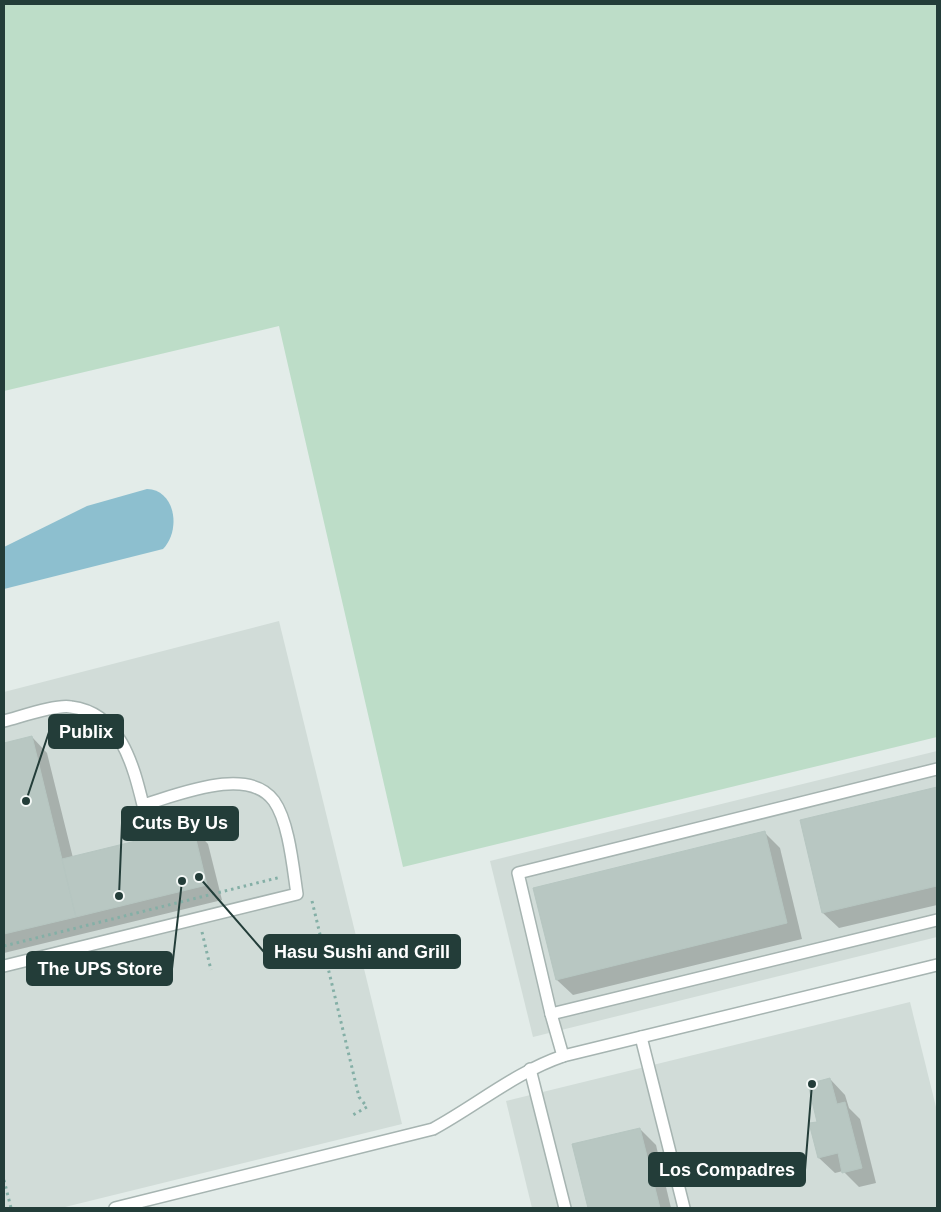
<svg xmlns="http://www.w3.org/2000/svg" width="941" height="1212" font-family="Helvetica,sans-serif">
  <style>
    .built { fill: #d1dcd8 }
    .green { fill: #bdddc8 }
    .water { fill: #8dbfcf }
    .shadow { fill: #0003 }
    .building { fill: #b8c7c2; stroke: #b6c6c1 }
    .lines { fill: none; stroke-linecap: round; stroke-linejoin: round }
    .service-casing { stroke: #a6b4b1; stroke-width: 14 }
    .path { stroke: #84afa6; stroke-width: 3; stroke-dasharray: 2.5 4; stroke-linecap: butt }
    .service { stroke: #fff; stroke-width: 11 }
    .leader { fill: none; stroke: #233d39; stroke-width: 2 }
    .callout-dot { fill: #233d39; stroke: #f4f9f7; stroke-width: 2 }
    .callout { fill: #233d39; stroke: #233d39; stroke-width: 2 }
    .callout-label { font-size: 18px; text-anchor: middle; font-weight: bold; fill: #fff }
  </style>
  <rect width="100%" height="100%" fill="#e3ece9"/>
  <g class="built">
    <path d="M279,621L402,1124L61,1208H4V692Z"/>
    <path d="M937,751V937L533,1037L490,861Z"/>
    <path d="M910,1002L937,1111V1208H532L506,1101Z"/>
  </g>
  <path class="green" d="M4,4H937V737L403,867L279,326L4,391Z"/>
  <path class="water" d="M147,489C176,490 181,531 163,549L4,589V547L87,506Z"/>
  <g class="shadow">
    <path d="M32,737L47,753L73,858L193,828L208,844L222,900L4,953V744Z"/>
    <path d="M937,788V905L839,928L823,913L801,821Z"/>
    <path d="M764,832L780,848L802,939L573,995L557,980L535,889Z"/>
    <path d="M830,1079L845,1095L849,1108L860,1119L876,1183L859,1187L843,1171L835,1173L819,1158L811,1124L819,1122Z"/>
    <path d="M640,1129L656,1145L671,1208H589L574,1145Z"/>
  </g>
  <g class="building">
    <path d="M32,736L76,917L4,934V743Z"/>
    <path d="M937,787V886L822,913L800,820Z"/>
    <path d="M193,827L207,885L76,917L62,859Z"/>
    <path d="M765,831L787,923L556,980L533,888Z"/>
    <path d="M830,1078L837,1104L845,1102L862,1168L842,1173L838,1153L818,1158L809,1123L817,1122L808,1084Z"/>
    <path d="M640,1128L660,1208H588L572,1144Z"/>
  </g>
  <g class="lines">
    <g class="service-casing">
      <g id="service">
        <path d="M4,721C20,717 57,704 71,707C120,713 133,764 143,805C178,795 248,765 274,801C289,822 293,868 297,894L4,966"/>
        <path d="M551,1014L937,920"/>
        <path d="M641,1037L684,1208"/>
        <path d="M563,1056L551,1014L518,873L937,769"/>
        <path d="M530,1069L565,1208"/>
        <path d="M115,1208L433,1129C477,1105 516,1072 563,1056L937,965"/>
      </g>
    </g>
    <g class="path">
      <path d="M312,901L359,1097L367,1107L351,1116"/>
      <path d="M202,932L211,970"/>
      <path d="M4,946L281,877"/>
      <path d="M4,1180L11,1208"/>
    </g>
    <use href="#service" class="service"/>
  </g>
  <path class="leader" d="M26 801L49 732M119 896L122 823M199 877L264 952M182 881L172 969M812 1084L805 1170"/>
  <g class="callout-dot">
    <circle cx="26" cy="801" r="5"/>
    <circle cx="119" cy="896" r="5"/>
    <circle cx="199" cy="877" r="5"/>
    <circle cx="182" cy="881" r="5"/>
    <circle cx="812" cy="1084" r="5"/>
  </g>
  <g class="callout">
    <rect x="49" y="715" width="74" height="33" rx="5"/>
    <rect x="122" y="807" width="116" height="33" rx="5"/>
    <rect x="264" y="935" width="196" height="33" rx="5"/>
    <rect x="27" y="952" width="145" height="33" rx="5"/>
    <rect x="649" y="1153" width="156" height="33" rx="5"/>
  </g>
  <g class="callout-label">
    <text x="86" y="738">Publix</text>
    <text x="180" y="829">Cuts By Us</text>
    <text x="362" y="958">Hasu Sushi and Grill</text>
    <text x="100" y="975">The UPS Store</text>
    <text x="727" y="1176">Los Compadres</text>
  </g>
  <rect width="941" height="1212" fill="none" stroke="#233d39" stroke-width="10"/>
</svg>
